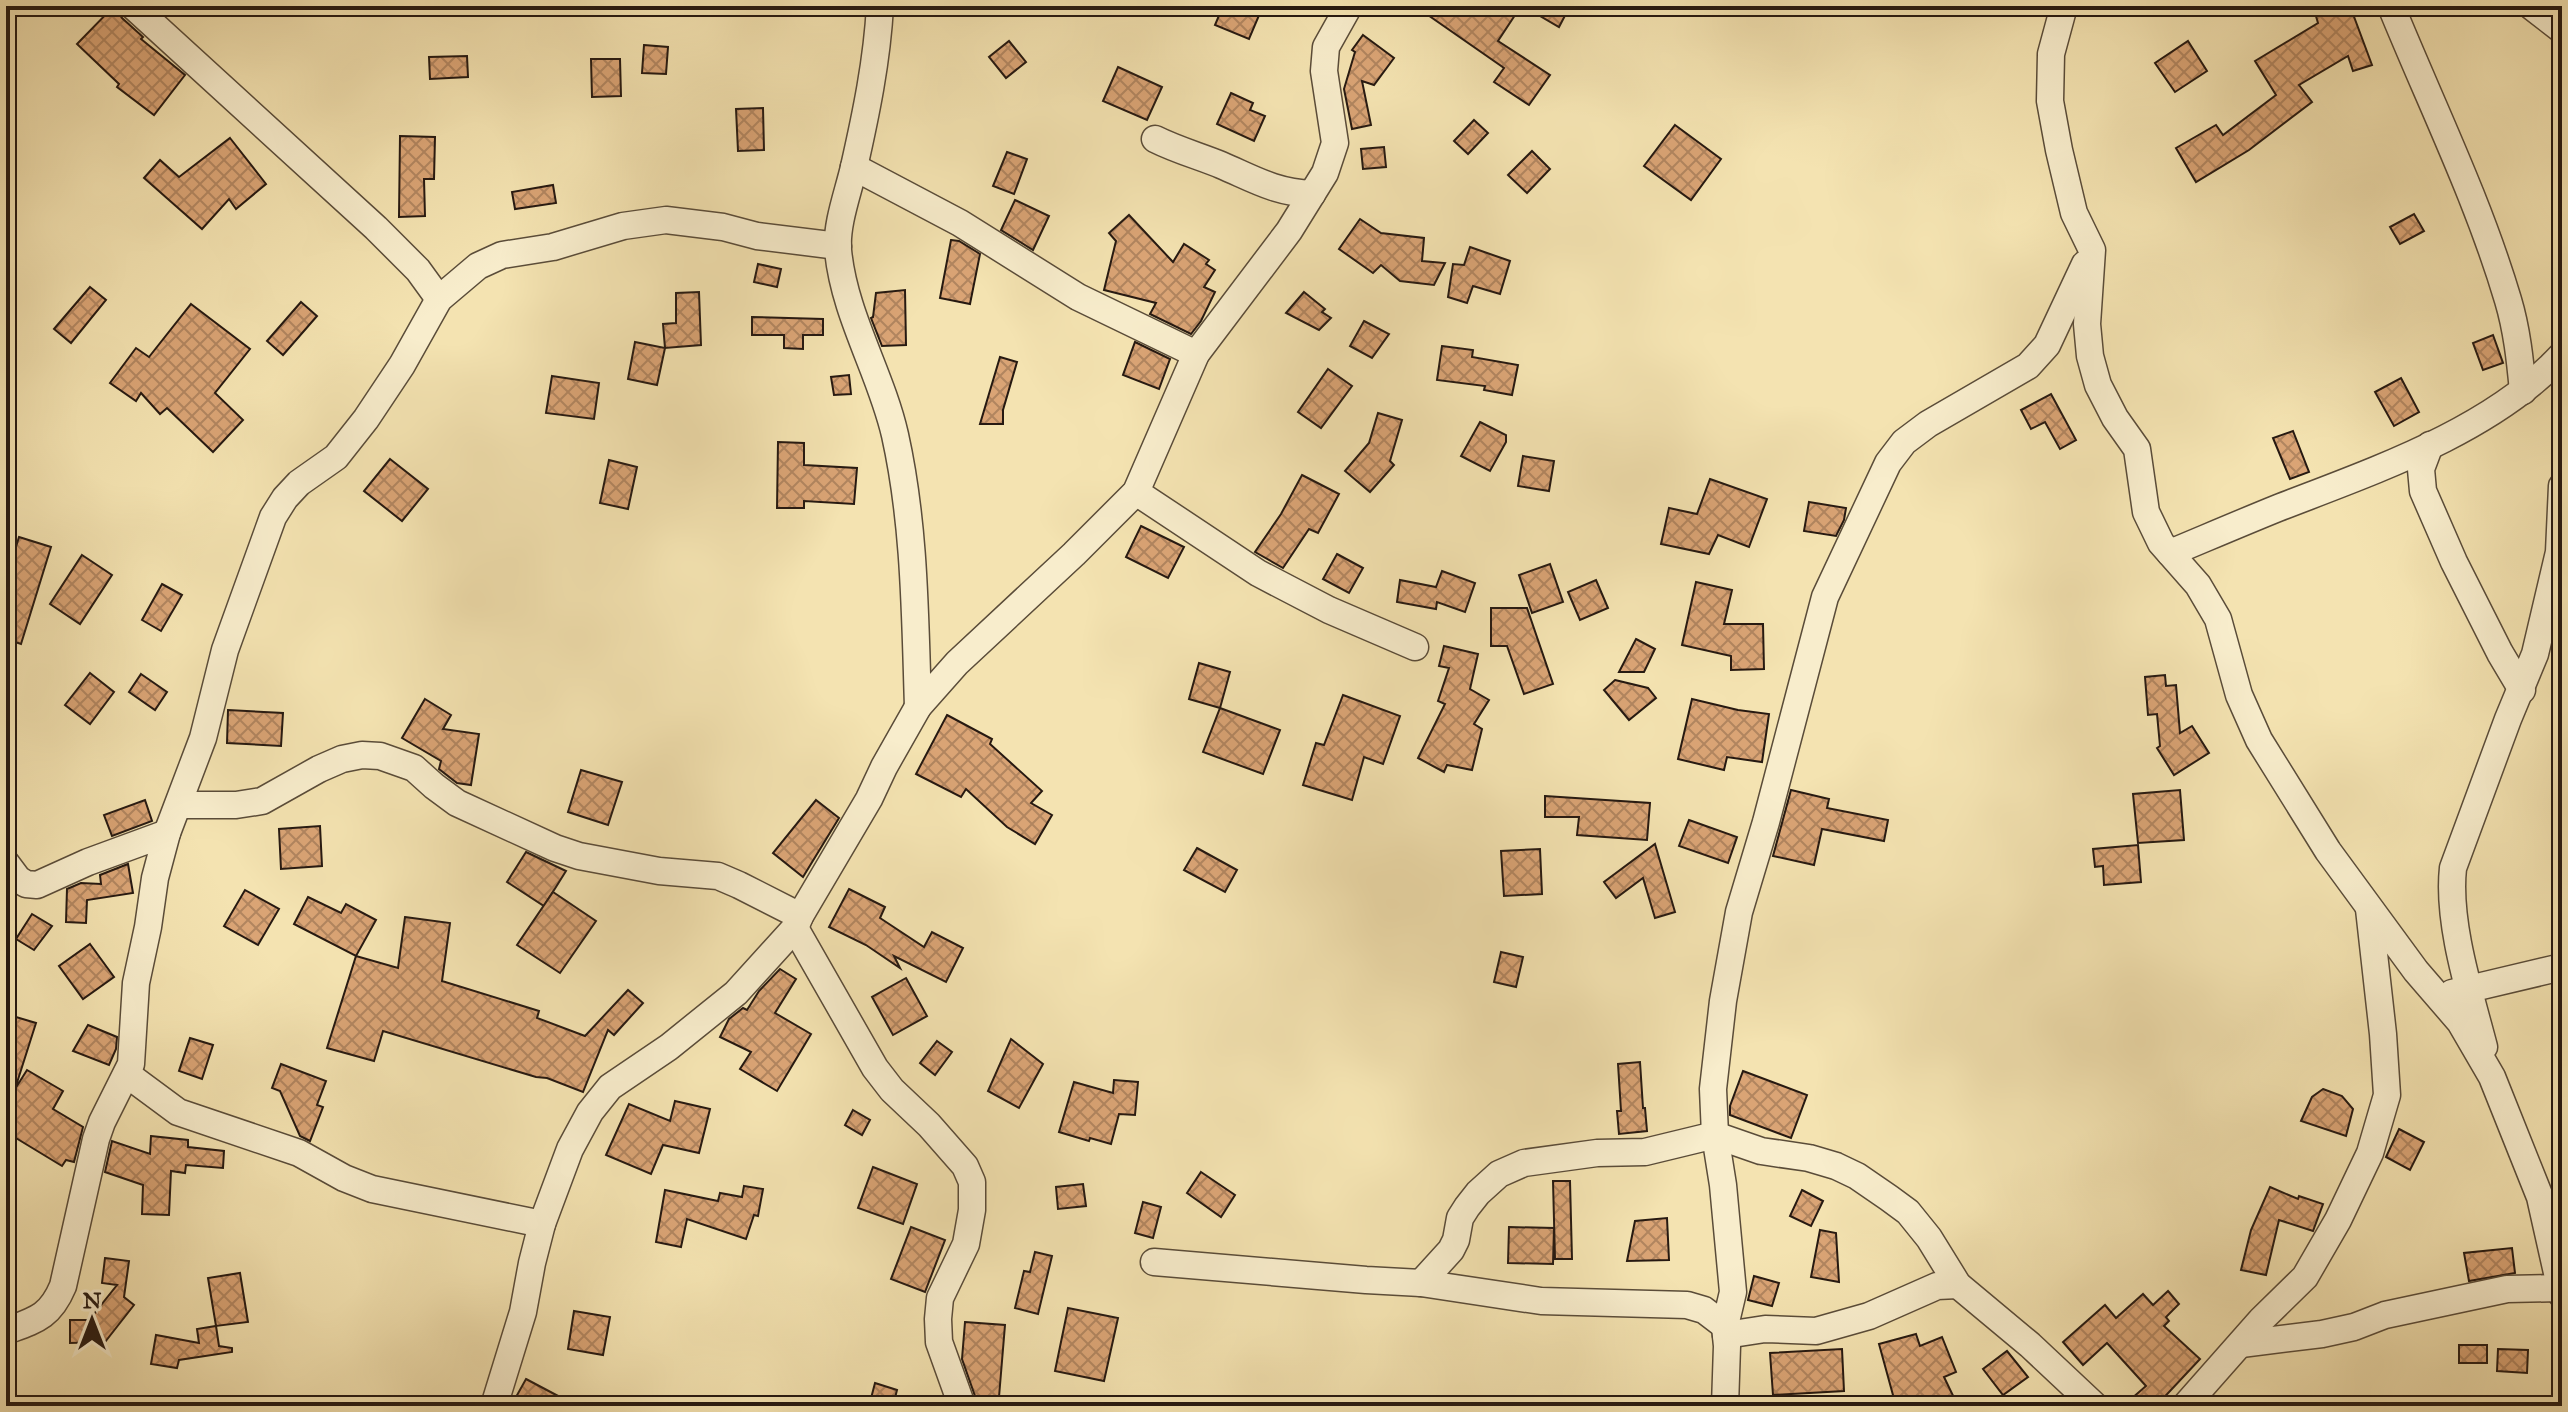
<svg xmlns="http://www.w3.org/2000/svg" width="2568" height="1412" font-family="'IM FELL Great Primer',serif">
  <style>
    .building { fill: url(#building-cross-hatch); stroke: #261911; stroke-width: 2 }
    .lines { fill: none; stroke-linecap: round; stroke-linejoin: round }
    .minor-casing { stroke: #5a4c39; stroke-width: 29 }
    .minor { stroke: #f8edcc; stroke-width: 26 }
  </style>
  <defs>
    <pattern id="building-cross-hatch" width="8" height="8" patternUnits="userSpaceOnUse" patternTransform="scale(2)"><rect width="8" height="8" fill="#daa475"/><path d="M0 0l8 8M0 8l8-8" fill="none" stroke="#b1855f"/></pattern>
  </defs>
  <rect width="100%" height="100%" fill="#f4e3b1"/>
  <filter id="stains"><feTurbulence type="fractalNoise" baseFrequency=".0025" numOctaves="4"/><feColorMatrix values="0 0 0 0 .2 0 0 0 0 .09 0 0 0 0 .02 0 0 0 .5 -.17"/></filter>
  <radialGradient id="worn" r=".72"><stop offset=".6" stop-color="#630" stop-opacity="0"/><stop offset="1" stop-color="#630" stop-opacity=".3"/></radialGradient>
  <g class="building">
    <path d="M114,6L122,18L143,37L141,39L185,75L154,115L117,87L119,84L77,44Z"/>
    <path d="M1223,6H1244L1260,13L1249,39L1215,25Z"/>
    <path d="M1415,6H1521L1498,41L1550,75L1529,105L1494,82L1504,68Z"/>
    <path d="M1523,6H1570L1559,27Z"/>
    <path d="M2313,6H2350L2372,65L2353,71L2348,56L2299,85L2312,102L2249,150L2196,182L2176,148L2216,125L2223,135L2276,95L2255,61L2318,23Z"/>
    <path d="M1363,35L1394,58L1374,85L1362,81L1371,125L1352,129L1344,89L1355,52L1352,50Z"/>
    <path d="M1009,41L1026,62L1006,78L989,57Z"/>
    <path d="M2188,41L2207,71L2175,92L2155,63Z"/>
    <path d="M644,45L668,47L666,74L642,73Z"/>
    <path d="M467,56L468,77L430,79L429,57Z"/>
    <path d="M591,59H620L621,96L592,97Z"/>
    <path d="M1118,67L1162,87L1147,120L1103,101Z"/>
    <path d="M1231,93L1253,103L1250,110L1265,116L1254,141L1217,124Z"/>
    <path d="M763,108L764,150L738,151L736,109Z"/>
    <path d="M1474,120L1488,133L1468,154L1454,141Z"/>
    <path d="M1675,125L1721,159L1691,200L1644,166Z"/>
    <path d="M400,136L435,137L434,179H424L425,216L399,217Z"/>
    <path d="M230,138L266,184L236,209L229,199L202,229L144,178L160,160L179,177Z"/>
    <path d="M1384,147L1386,167L1363,169L1361,149Z"/>
    <path d="M1532,151L1550,169L1527,193L1508,175Z"/>
    <path d="M1007,152L1027,159L1014,194L993,186Z"/>
    <path d="M553,185L556,203L515,209L512,192Z"/>
    <path d="M1015,200L1049,216L1033,250L1001,230Z"/>
    <path d="M2414,214L2424,231L2400,244L2390,227Z"/>
    <path d="M1129,215L1173,262L1184,244L1209,260L1206,264L1215,270L1204,287L1215,292L1201,321L1191,334L1150,314L1156,303L1104,290L1116,241L1109,233Z"/>
    <path d="M1360,219L1381,233L1424,238L1422,261L1445,263L1434,285L1400,281L1381,265L1373,273L1339,249Z"/>
    <path d="M951,240L959,241L980,254L970,304L940,298Z"/>
    <path d="M1470,247L1510,261L1500,294L1473,286L1467,303L1448,297L1453,264L1464,265Z"/>
    <path d="M758,264L781,269L777,287L754,282Z"/>
    <path d="M90,287L106,300L71,343L54,329Z"/>
    <path d="M905,290L906,345L882,346L871,318L873,317L876,293Z"/>
    <path d="M699,292L701,345L665,348L663,324L676,323V293Z"/>
    <path d="M1304,292L1325,309L1322,312L1331,318L1319,330L1286,313Z"/>
    <path d="M301,302L317,316L283,355L267,341Z"/>
    <path d="M191,304L250,349L215,393L243,420L213,452L167,408L160,414L141,393L136,401L110,383L136,348L149,357Z"/>
    <path d="M752,317L823,319V335H803V349L784,348V335H752Z"/>
    <path d="M1364,321L1389,334L1372,358L1350,346Z"/>
    <path d="M2493,335L2503,363L2483,370L2473,343Z"/>
    <path d="M635,342L665,348L657,385L628,379Z"/>
    <path d="M1135,342L1170,359L1159,389L1123,375Z"/>
    <path d="M1442,346L1473,350L1472,357L1518,365L1512,395L1484,390L1485,386L1437,380Z"/>
    <path d="M1000,357L1017,362L1003,410V424H980Z"/>
    <path d="M1328,369L1352,386L1321,428L1298,412Z"/>
    <path d="M849,375L851,394L834,395L831,377Z"/>
    <path d="M552,376L599,383L594,419L546,413Z"/>
    <path d="M2401,378L2419,412L2394,426L2375,392Z"/>
    <path d="M2051,394L2076,440L2060,449L2045,422L2031,429L2021,410Z"/>
    <path d="M1378,413L1402,420L1390,461L1394,465L1370,492L1345,471L1369,443Z"/>
    <path d="M1480,422L1506,435V442L1490,471L1461,456Z"/>
    <path d="M2293,431L2309,472L2290,479L2273,438Z"/>
    <path d="M778,442L804,443V465L857,468L854,504L804,501V508H777Z"/>
    <path d="M1523,456L1554,461L1549,491L1518,486Z"/>
    <path d="M390,459L428,489L402,521L364,491Z"/>
    <path d="M609,460L637,467L628,509L600,503Z"/>
    <path d="M1302,475L1339,494L1318,533L1309,529L1283,568L1255,552L1281,514Z"/>
    <path d="M1710,479L1767,499L1749,547L1718,535L1709,554L1661,544L1669,508L1697,514Z"/>
    <path d="M1809,502L1846,508L1844,520L1836,536L1804,531Z"/>
    <path d="M1141,526L1184,547L1168,578L1126,557Z"/>
    <path d="M19,537L51,547L21,644L6,639V579Z"/>
    <path d="M1337,554L1363,568L1349,593L1323,579Z"/>
    <path d="M82,555L112,575L80,624L50,604Z"/>
    <path d="M1550,564L1563,602L1532,613L1519,575Z"/>
    <path d="M1442,571L1475,583L1465,612L1437,602L1436,609L1397,602L1400,580L1436,587Z"/>
    <path d="M1596,580L1608,608L1580,620L1568,592Z"/>
    <path d="M1696,582L1732,590L1724,624H1763L1764,669L1731,670V656L1682,645Z"/>
    <path d="M162,584L182,595L161,631L142,620Z"/>
    <path d="M1491,608H1527L1553,684L1524,694L1507,646H1491Z"/>
    <path d="M1636,639L1655,649L1644,672H1619Z"/>
    <path d="M1444,646L1478,654L1470,689L1489,700L1474,724L1482,729L1472,770L1447,765L1444,772L1418,758L1445,704L1438,701L1449,668L1439,666Z"/>
    <path d="M1199,663L1230,672L1220,708L1189,699Z"/>
    <path d="M90,673L114,692L90,724L65,705Z"/>
    <path d="M141,674L167,692L155,710L129,692Z"/>
    <path d="M2165,675L2166,686L2176,685L2180,733L2192,726L2209,753L2174,775L2157,748L2160,746L2157,714L2148,715L2145,677Z"/>
    <path d="M1615,680L1648,688L1656,698L1629,720L1604,690Z"/>
    <path d="M1343,695L1400,716L1383,764L1364,757L1352,800L1303,785L1316,743L1324,745Z"/>
    <path d="M425,699L451,715L443,729L479,734L471,785L457,783L439,769L441,761L402,738Z"/>
    <path d="M1692,699L1738,710L1769,714L1762,762L1727,757L1724,770L1678,759Z"/>
    <path d="M1220,708L1280,730L1263,774L1203,752Z"/>
    <path d="M228,710L283,713L281,746L227,743Z"/>
    <path d="M947,715L992,739L990,744L1042,791L1031,803L1052,815L1035,844L1007,827L966,789L961,797L916,774Z"/>
    <path d="M581,770L622,782L608,825L568,812Z"/>
    <path d="M1791,790L1829,799L1827,808L1888,820L1884,841L1822,829L1814,865L1773,856Z"/>
    <path d="M2180,790L2184,840L2138,843L2133,794Z"/>
    <path d="M1545,796L1650,803L1647,840L1577,835L1579,817H1545Z"/>
    <path d="M145,800L152,821L112,836L104,815Z"/>
    <path d="M816,800L839,818L803,877L773,853Z"/>
    <path d="M1689,820L1737,837L1728,863L1679,846Z"/>
    <path d="M320,826L322,866L281,869L279,829Z"/>
    <path d="M1655,844L1675,912L1655,918L1643,878L1616,898L1604,882Z"/>
    <path d="M2138,845L2141,882L2104,885L2103,866L2095,867L2093,849Z"/>
    <path d="M1197,848L1237,870L1225,892L1184,870Z"/>
    <path d="M1540,849L1542,894L1504,896L1501,851Z"/>
    <path d="M526,852L566,871L544,906L507,882Z"/>
    <path d="M128,864L133,893L87,900L86,923L66,922L67,889L81,883L101,884L100,875Z"/>
    <path d="M849,889L885,907L880,918L924,947L932,932L963,948L946,982L894,956L900,968L866,945L829,927Z"/>
    <path d="M245,890L279,909L258,945L224,926Z"/>
    <path d="M553,892L596,921L560,973L517,945Z"/>
    <path d="M308,897L341,913L346,904L376,920L356,956L294,924Z"/>
    <path d="M32,914L52,926L34,950L16,939Z"/>
    <path d="M405,917L450,923L442,981L539,1011L537,1018L585,1036L628,990L643,1003L614,1035L608,1030L583,1092L547,1078L536,1077L383,1031L374,1061L327,1048L356,956L398,968Z"/>
    <path d="M90,944L114,977L83,999L59,966Z"/>
    <path d="M1501,952L1523,957L1516,987L1494,982Z"/>
    <path d="M780,969L796,979L775,1013L811,1034L777,1091L740,1069L751,1052L720,1037L729,1019L743,1008L747,1010L759,991Z"/>
    <path d="M906,978L927,1016L893,1035L872,997Z"/>
    <path d="M6,1014L36,1023L15,1089L27,1070L63,1091L53,1109L83,1127L74,1162L66,1160L62,1166L6,1132Z"/>
    <path d="M88,1025L117,1037L116,1049L109,1065L73,1051Z"/>
    <path d="M190,1038L213,1045L202,1079L179,1071Z"/>
    <path d="M1011,1039L1043,1064L1019,1108L988,1091Z"/>
    <path d="M937,1041L952,1052L935,1075L920,1063Z"/>
    <path d="M1640,1062L1643,1108H1645L1647,1131L1619,1134L1617,1111H1621L1618,1064Z"/>
    <path d="M281,1064L326,1081L317,1105L323,1107L310,1141L300,1136L280,1091L272,1088Z"/>
    <path d="M1743,1071L1807,1095L1791,1138L1730,1115V1106Z"/>
    <path d="M1114,1080L1138,1082L1135,1115L1119,1114L1111,1144L1090,1138L1089,1141L1059,1132L1074,1082L1113,1093Z"/>
    <path d="M2323,1089L2342,1096L2353,1109L2346,1136L2301,1121L2312,1097Z"/>
    <path d="M675,1101L710,1109L699,1153L663,1145L651,1174L606,1155L629,1104L670,1121Z"/>
    <path d="M853,1110L870,1120L862,1135L845,1125Z"/>
    <path d="M2399,1129L2424,1142L2410,1170L2386,1157Z"/>
    <path d="M151,1136L188,1140V1147L224,1151L223,1168L186,1165L185,1173L171,1171L169,1215L142,1214L143,1185L105,1172L112,1141L150,1154Z"/>
    <path d="M873,1167L917,1184L903,1224L858,1208Z"/>
    <path d="M1201,1172L1235,1195L1221,1217L1187,1193Z"/>
    <path d="M1553,1181H1570L1572,1259H1555Z"/>
    <path d="M1083,1184L1086,1206L1058,1209L1056,1187Z"/>
    <path d="M744,1186L763,1189L758,1216L754,1215L746,1239L687,1219L681,1247L656,1242L665,1190L718,1201L720,1193L742,1197Z"/>
    <path d="M2270,1187L2298,1199L2299,1196L2323,1204L2313,1231L2279,1220L2266,1275L2241,1270L2251,1230Z"/>
    <path d="M1802,1190L1823,1201L1811,1226L1790,1216Z"/>
    <path d="M1143,1202L1161,1207L1153,1238L1135,1233Z"/>
    <path d="M1667,1218L1669,1260L1627,1261L1635,1221Z"/>
    <path d="M911,1227L945,1240L925,1292L891,1279Z"/>
    <path d="M1509,1227L1554,1228L1553,1264L1508,1263Z"/>
    <path d="M1820,1230L1836,1233L1839,1282L1811,1277Z"/>
    <path d="M2512,1248L2515,1273L2469,1281L2464,1253Z"/>
    <path d="M1035,1252L1052,1256L1038,1314L1015,1308L1024,1271L1030,1272Z"/>
    <path d="M105,1258L129,1261L124,1297L134,1305L105,1342L70,1343V1320H89L117,1285L102,1283Z"/>
    <path d="M240,1273L248,1322L216,1326L208,1278Z"/>
    <path d="M1754,1276L1779,1283L1772,1306L1748,1300Z"/>
    <path d="M2168,1291L2179,1304L2166,1317L2169,1321L2164,1326L2200,1359L2156,1406H2123L2146,1386L2107,1343L2083,1365L2063,1342L2105,1305L2116,1318L2143,1294L2153,1305Z"/>
    <path d="M1068,1308L1118,1318L1104,1381L1055,1371Z"/>
    <path d="M574,1311L610,1317L603,1355L568,1349Z"/>
    <path d="M965,1322L1005,1325L999,1397L975,1396L962,1359Z"/>
    <path d="M216,1326L219,1346L232,1348V1352L179,1360L177,1368L151,1364L156,1335L199,1343L197,1329Z"/>
    <path d="M1916,1334L1920,1346L1942,1337L1956,1372L1944,1377L1958,1406H1896L1879,1344Z"/>
    <rect x="2459" y="1345" width="28" height="18"/>
    <path d="M1842,1349L1844,1391L1773,1395L1770,1353Z"/>
    <path d="M2498,1349L2528,1350L2527,1373L2497,1371Z"/>
    <path d="M2007,1351L2028,1377L2003,1395L1983,1369Z"/>
    <path d="M526,1379L577,1406H511Z"/>
    <path d="M875,1383L897,1390L893,1406H869Z"/>
  </g>
  <g class="lines">
    <g class="minor-casing">
      <g id="minor">
        <path d="M133,6L376,228L418,270L439,299"/>
        <path d="M880,6C877,61 866,114 854,167C848,193 836,224 838,250C844,315 881,373 895,435C915,525 915,616 918,707"/>
        <path d="M2064,6L2051,54L2050,101L2059,150L2074,213L2092,250L2087,324L2090,356L2098,385L2115,418L2137,449L2146,512L2161,543L2198,585L2218,619L2239,695L2259,740L2328,851L2416,971L2460,1022L2492,1077L2540,1197L2562,1295"/>
        <path d="M2391,6C2431,104 2478,199 2508,300C2517,330 2520,360 2523,391"/>
        <path d="M2531,6L2562,30"/>
        <path d="M1155,139C1177,150 1199,156 1221,165C1254,179 1274,192 1312,194"/>
        <path d="M854,167L960,223L1078,297L1196,354"/>
        <path d="M2430,445L2421,469L2423,491L2454,562L2500,653L2522,690"/>
        <path d="M1136,492L1258,573L1329,610L1415,647"/>
        <path d="M2170,553C2206,538 2241,523 2278,508C2373,471 2490,432 2562,355"/>
        <path d="M179,805H236L262,801L319,769L342,759L362,755L380,756L414,768L434,786L457,803L555,848L579,856L659,871L718,876L739,885L800,916"/>
        <path d="M6,863L18,879L26,884L37,885L88,862L167,833"/>
        <path d="M795,928L875,1068L892,1090L929,1125L965,1166L972,1182V1210L966,1244L940,1298L938,1319L939,1342L962,1406"/>
        <path d="M2452,993L2562,967"/>
        <path d="M2484,1047C2470,993 2447,923 2453,868L2508,719L2535,654L2559,552L2562,486"/>
        <path d="M128,1075L178,1112L299,1153L344,1178L372,1189L542,1224"/>
        <path d="M1154,1262L1366,1280L1421,1283L1541,1301L1687,1305L1704,1310L1725,1326"/>
        <path d="M1421,1283L1451,1250L1456,1240L1460,1218L1467,1207L1478,1193L1499,1174L1524,1163L1597,1153L1645,1152L1715,1135L1761,1151L1809,1158L1836,1166L1857,1176L1889,1198L1908,1212L1929,1238L1958,1285L2030,1345L2095,1406"/>
        <path d="M6,1331C36,1320 50,1317 63,1286L96,1139L102,1122L131,1064L136,983L148,927L155,878L167,833L203,738L225,650L273,517L285,498L299,483L336,457L366,419L402,365L439,299L478,266L502,255L553,247L623,226L666,220L723,227L757,236L838,246"/>
        <path d="M1726,1335L1765,1329L1816,1331L1869,1316L1937,1286L1958,1285"/>
        <path d="M2241,1344L2322,1334L2354,1327L2385,1315L2507,1289L2560,1288"/>
        <path d="M494,1406L523,1312L532,1263L542,1224L570,1149L590,1112L610,1087L669,1047L736,993L795,928L800,916L869,799L884,767L918,707L957,663L1074,554L1136,492L1196,354L1289,231L1325,173L1335,143L1324,71L1326,47L1349,6"/>
        <path d="M1725,1406L1727,1346L1725,1326L1733,1292L1723,1185L1715,1135L1713,1089L1723,1001L1739,912L1766,822L1825,597L1888,463L1904,442L1928,424L2028,366L2047,345L2085,264"/>
        <path d="M2185,1406L2261,1320L2305,1277L2338,1220L2370,1153L2387,1095L2383,1034L2369,909"/>
      </g>
    </g>
    <use href="#minor" class="minor"/>
  </g>
  <rect width="2568" height="1412" fill="none" stroke="#f4e3b1" stroke-width="32"/>
  <rect x="8" y="8" width="2552" height="1396" fill="none" stroke="#261911" stroke-width="4"/>
  <rect x="16" y="16" width="2536" height="1380" fill="none" stroke="#261911" stroke-width="2"/>
  <g transform="translate(92 1320)" stroke="#f8edcc" stroke-width="6" paint-order="stroke">
  <path d="M0-6L14 30L0 20L-14 30Z" fill="#261911"/>
  <text y="-12" font-size="22" font-weight="bold" text-anchor="middle" fill="#261911">N</text>
  </g>
  <rect width="100%" height="100%" filter="url(#stains)"/>
  <rect width="100%" height="100%" fill="url(#worn)"/>
</svg>
